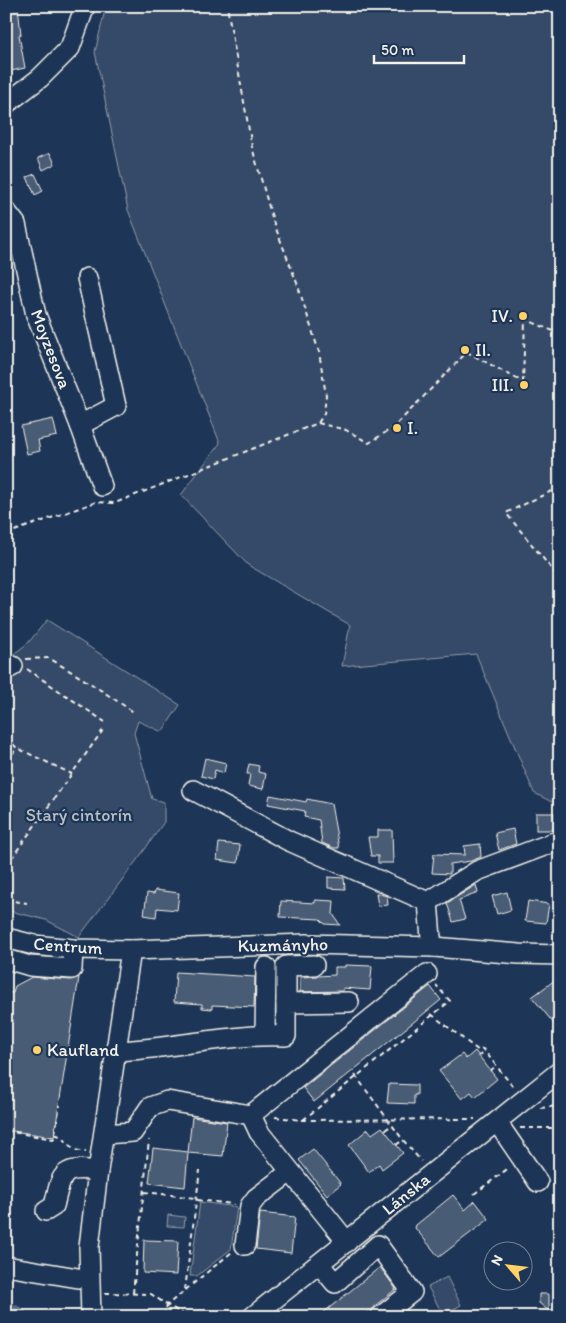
<svg xmlns="http://www.w3.org/2000/svg" width="566" height="1323" font-family="Itim,sans-serif">
  <style>
    .green { fill: #354a67; stroke: #949ea8 }
    .lines { fill: none; stroke-linecap: round; stroke-linejoin: round }
    .river { stroke: #5e6d82; stroke-width: 21 }
    .building { fill: #485b74; stroke: #f4f1e8 }
    .minor-casing { stroke: #f4f1e8; stroke-width: 22 }
    .path { stroke: #f4f1e8; stroke-width: 2; stroke-dasharray: 5 4; stroke-linecap: butt }
    .minor { stroke: #1d3557; stroke-width: 19 }
    .poi-dot { fill: #ffd166; stroke: #1d3557; stroke-width: 2 }
    .labels { text-anchor: middle; stroke-width: 4.5; stroke-linejoin: round; paint-order: stroke }
    .poi-label { font-size: 18px; fill: #f4f1e8; stroke: #1d3557; text-anchor: start }
    .street-label { font-size: 18px; fill: #f4f1e8; stroke: #1d3557 }
    .park-label { font-size: 18px; fill: #bbbfc1; stroke: #1d3557 }
  </style>
  <rect width="100%" height="100%" fill="#1d3557"/>
  <filter id="ink" filterUnits="userSpaceOnUse"><feTurbulence type="fractalNoise" baseFrequency=".02" numOctaves="2"/><feDisplacementMap in="SourceGraphic" scale="10" xChannelSelector="R" yChannelSelector="G"/><feConvolveMatrix kernelMatrix="1 2 1 2 8 2 1 2 1" color-interpolation-filters="sRGB"/></filter>
  <g filter="url(#ink)">
    <g class="green">
      <path d="M106,6H560V806L534,793L476,654L342,666L350,625L248,565L181,495L220,443L128,210L95,52Z"/>
      <path d="M47,620L180,705L162,732L138,721L134,733L152,799L164,802V822L143,852L79,937L46,920L6,910V660L28,643Z"/>
      <path d="M200,1202L237,1207L231,1249L197,1276H190Z"/>
      <path d="M168,1215L185,1217L184,1227L167,1226Z"/>
      <path d="M447,1277L461,1305L443,1315L428,1287Z"/>
    </g>
    <g class="lines">
      <path class="river" d="M6,1312L17,1317"/>
    </g>
    <g class="building">
      <path d="M18,6L21,35H19L25,68L6,72V7Z"/>
      <path d="M50,153L55,164L43,170L38,158Z"/>
      <path d="M35,174L43,191L35,195L27,177Z"/>
      <path d="M53,419L57,436L38,440L40,451L27,454L21,426Z"/>
      <path d="M205,758L226,763L224,773L215,770L213,779L201,776Z"/>
      <path d="M249,764L259,766L258,772L266,774L263,789L248,786L250,774H247Z"/>
      <path d="M270,795L306,802L307,799L331,804L339,848H334L322,843L319,820L304,817L305,811L268,804Z"/>
      <rect x="536" y="813" width="18" height="17"/>
      <path d="M513,829L516,844L499,850L495,833Z"/>
      <path d="M378,830H392L393,863H378V856H371L368,837H378Z"/>
      <path d="M219,843L240,845L238,863L217,860Z"/>
      <path d="M480,844L481,857L471,861L450,864V874L432,873L434,854L465,855L464,846Z"/>
      <path d="M328,877L344,878L345,889L328,888Z"/>
      <path d="M476,885L478,893L459,900L465,919L453,922L447,903Z"/>
      <path d="M155,890L179,893L177,910L157,908L156,917L144,915L147,893L154,894Z"/>
      <path d="M507,892L511,910L497,914L492,896Z"/>
      <path d="M376,893L387,896L388,905L378,906Z"/>
      <path d="M315,900L334,901L333,914L340,925L325,924L320,919L280,917L281,901L315,903Z"/>
      <path d="M528,901L549,904L546,923L525,921Z"/>
      <path d="M345,965L372,966L370,990L343,988V991L300,992V977L335,975V967H345Z"/>
      <path d="M176,972L255,977L254,1007L212,1005V1009L202,1008V1004L174,1002Z"/>
      <path d="M32,977L71,980L79,977L54,1137L6,1130V992L13,993L15,986Z"/>
      <path d="M555,980L560,986V1031L532,997Z"/>
      <path d="M430,986L441,1000L314,1102L303,1088Z"/>
      <path d="M475,1051L497,1079L475,1097L471,1092L462,1099L439,1071L462,1054L466,1059Z"/>
      <path d="M389,1084L417,1085V1095H414V1104L387,1103Z"/>
      <path d="M192,1117L227,1122L223,1156L188,1153L185,1187L149,1183L153,1148L188,1152Z"/>
      <path d="M382,1127L403,1153L382,1169L379,1164L369,1172L349,1145L368,1129L372,1134Z"/>
      <path d="M313,1149L341,1184L327,1195L299,1160Z"/>
      <path d="M453,1195L465,1210L475,1201L489,1219L439,1257L415,1228L416,1225Z"/>
      <path d="M260,1213L295,1217L291,1253L256,1249Z"/>
      <path d="M144,1240L178,1241L176,1275L143,1273Z"/>
      <path d="M380,1267L396,1289L361,1317H318Z"/>
      <path d="M539,1294H549V1311L539,1303Z"/>
    </g>
    <g class="lines">
      <g class="minor-casing">
        <g id="minor">
          <path d="M6,104L40,78L70,48L85,6"/>
          <path d="M6,211L16,224L36,315L80,425L102,486"/>
          <path d="M80,425L116,406L87,278"/>
          <path d="M6,670L13,666"/>
          <path d="M193,790L289,841L428,902"/>
          <path d="M6,938L34,945L73,949L131,950L306,944L434,947L519,954L560,955"/>
          <path d="M434,947L431,938L428,902L477,871L560,840"/>
          <path d="M6,959L30,966L72,969L73,949"/>
          <path d="M286,1003V966L314,965"/>
          <path d="M265,1035L266,967"/>
          <path d="M117,1051C173,1049 230,1033 286,1036V1003L349,1002"/>
          <path d="M497,1122L538,1182"/>
          <path d="M104,1134L133,1132L150,1107L167,1101L251,1115"/>
          <path d="M46,1211L54,1206C62,1173 61,1166 98,1171"/>
          <path d="M347,1242L259,1132L251,1115L427,974"/>
          <path d="M245,1245L250,1206L256,1198L290,1172"/>
          <path d="M6,1266L78,1278"/>
          <path d="M325,1271L335,1283L378,1245L412,1292L380,1317"/>
          <path d="M91,1317L89,1247L98,1171L131,950"/>
          <path d="M252,1317L560,1071"/>
        </g>
      </g>
      <g class="path">
        <path d="M318,423L346,430L369,443L394,427L467,352L523,382L525,319L560,334"/>
        <path d="M560,461H558L560,466"/>
        <path d="M560,487L506,513L560,579"/>
        <path d="M6,534L96,502L115,503L318,423L324,414L326,395L319,352L297,283L273,221L252,147L227,6"/>
        <path d="M26,659L49,658L93,685L135,713"/>
        <path d="M27,669L105,722"/>
        <path d="M6,738L17,748L72,774"/>
        <path d="M6,762L17,748"/>
        <path d="M6,866L103,730"/>
        <path d="M6,900L27,903"/>
        <path d="M431,1014L479,1051L483,1049L514,1088"/>
        <path d="M478,1056L485,1052"/>
        <path d="M490,1071L496,1066"/>
        <path d="M355,1075L403,1140L421,1161"/>
        <path d="M540,1108L560,1106"/>
        <path d="M275,1117L303,1120L475,1119"/>
        <path d="M303,1120L450,1001L436,985"/>
        <path d="M520,1128H560"/>
        <path d="M385,1130L392,1125"/>
        <path d="M6,1131L54,1139L60,1105"/>
        <path d="M55,1134L62,1137L74,1150L86,1152"/>
        <path d="M396,1145L403,1140"/>
        <path d="M144,1192L196,1198"/>
        <path d="M474,1194L510,1167"/>
        <path d="M197,1200L234,1204"/>
        <path d="M185,1290L200,1170"/>
        <path d="M105,1293L151,1294L167,1305L189,1317"/>
        <path d="M133,1293L149,1140"/>
        <path d="M164,1317L167,1305L232,1252"/>
      </g>
      <use href="#minor" class="minor"/>
    </g>
  </g>
  <g class="poi-dot">
    <circle cx="523" cy="316" r="5"/>
    <circle cx="465" cy="350" r="5"/>
    <circle cx="524" cy="385" r="5"/>
    <circle cx="397" cy="428" r="5"/>
    <circle cx="37" cy="1050" r="5"/>
  </g>
  <g class="labels">
    <g class="poi-label">
      <text x="513" y="322" text-anchor="end">IV.</text>
      <text x="475" y="356">II.</text>
      <text x="514" y="391" text-anchor="end">III.</text>
      <text x="407" y="434">I.</text>
      <text x="47" y="1056">Kaufland</text>
    </g>
    <g class="street-label">
      <text transform="translate(51 349) rotate(69)" y="6">Moyzesova</text>
      <text transform="translate(283 945) rotate(-1)" y="6">Kuzmányho</text>
      <text transform="translate(68 946) rotate(4)" y="6">Centrum</text>
      <text transform="translate(406 1194) rotate(-39)" y="6">Lánska</text>
    </g>
    <g class="park-label">
      <text x="79" y="821">Starý cintorín</text>
    </g>
  </g>
  <rect width="566" height="1323" fill="none" stroke="#1d3557" stroke-width="25"/>
  <rect x="12" y="12" width="541" height="1298" fill="none" stroke="#f4f1e8" stroke-width="2" filter="url(#ink)"/>
  <g transform="translate(508 1266) rotate(298)"><circle r="24" fill="#1d3557" stroke="#738091"/>
  <path d="M0-4L9 19L0 12L-9 19Z" fill="#ffd166"/>
  <text y="-8" font-size="14" font-weight="bold" text-anchor="middle" fill="#f4f1e8">N</text>
  </g>
  <path d="M374 55v8h90v-8" fill="none" stroke="#f4f1e8" stroke-width="2.5"/>
  <text x="381" y="55" font-size="15" fill="#f4f1e8" stroke="#1d3557" stroke-width="4" paint-order="stroke">50 m</text>
</svg>
